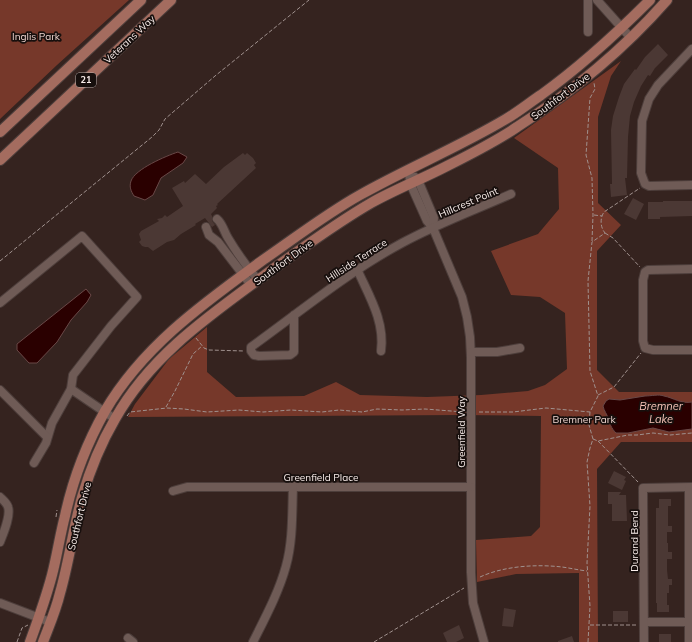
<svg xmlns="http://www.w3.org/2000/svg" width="692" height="642" font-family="Mulish,sans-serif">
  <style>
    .green { fill: #76382a }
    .water { fill: #2a0000; stroke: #694847 }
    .building { fill: #4b3834 }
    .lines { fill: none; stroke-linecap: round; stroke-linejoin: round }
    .minor-casing { stroke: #4d3e3b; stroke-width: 10 }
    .major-casing { stroke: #4d3e3b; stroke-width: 12 }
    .path { stroke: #a0918e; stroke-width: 1; stroke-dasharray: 4 2; stroke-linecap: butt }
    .minor { stroke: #6f5b56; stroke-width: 8 }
    .major { stroke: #a46c5f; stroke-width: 10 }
    .labels { text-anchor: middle; stroke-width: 3.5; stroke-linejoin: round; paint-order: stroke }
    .shield { fill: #170f0d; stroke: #b7aca9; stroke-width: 1 }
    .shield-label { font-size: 9px; font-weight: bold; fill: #fbefec }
    .park-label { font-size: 10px; fill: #f0d6d0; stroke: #170f0d }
    .street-label { font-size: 10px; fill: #fbefec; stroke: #170f0d }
    .water-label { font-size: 11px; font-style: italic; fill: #f6c3b7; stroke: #170f0d }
  </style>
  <rect width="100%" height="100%" fill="#35231f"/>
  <g class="green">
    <path d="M0,0H129L57,65L0,119Z"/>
    <path d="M621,61L611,76L598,117V203L621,225L597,251V370L619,392H692V442H621L597,469L598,642H579V573L516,574L477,582L476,540L531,536L540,527L541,416L461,415L128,417L135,404L169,359L207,327V372L236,397L304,396L336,382L360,395L427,397L481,395L528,391L545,385L567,369L565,313L540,297L511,295L491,251L538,234L559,209L558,168L514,138Z"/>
  </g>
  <g class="water">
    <path d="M178,152L187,157L183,163L161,178L153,195L145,200L134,196C131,191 129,187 131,181C135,169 166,156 178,152Z"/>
    <path d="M86,289L91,295L87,302L71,320L57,342L37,363H29L17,350V344Z"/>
    <path d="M645,396C651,396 659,394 664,396C674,398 681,404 692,402V429L669,432L653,428L628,433H616C611,428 610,424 608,418C607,414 604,411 603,406L606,401L609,399L620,400Z"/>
  </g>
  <g class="building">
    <path d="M658,44L668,55L655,68L650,76L648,75L641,86L634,102L630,116L628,137L627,178H625L627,195L611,197L610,184H612L611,130L613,116L619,97L624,84L635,69L636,70L645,57Z"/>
    <path d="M243,153L245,155L247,153L253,158L256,163L254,165L256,168L217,204L218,205L216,206L217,208L211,214L212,216V221L215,225L212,227L205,218L195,224L196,225L181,234L174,240L167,242L153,251L148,247H145L142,246L139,242L141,240L139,234L141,231L159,221L157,219L162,218L165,215L167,217L183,206L172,188L184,181L185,183L195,174L206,184L224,167Z"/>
    <path d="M633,198L644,204L636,220L624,214Z"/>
    <path d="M663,201H692V216L660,217V219H648V202H663Z"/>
    <path d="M614,471L626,477L624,480L626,481L622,490L608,483Z"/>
    <path d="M608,492H621L619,495H626L627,521H612V504H608Z"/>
    <path d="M659,499H671V506H668V526H672V532H667V543H668V552H672V559H667V570L668,579H672V585H669V593H667V605H669V612H657V603H656V508H659Z"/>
    <path d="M504,608L516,610L513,627L502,626Z"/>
    <rect x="613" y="611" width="15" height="11"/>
    <path d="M459,625L464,638L456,642H447L443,633Z"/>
    <rect x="659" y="634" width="12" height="8"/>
    <path d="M572,636L574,642H558V641Z"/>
  </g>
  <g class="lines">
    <g class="minor-casing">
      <g id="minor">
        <path d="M588,0V32"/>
        <path d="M597,0L630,37"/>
        <path d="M692,49L658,85L649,99L642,121L641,173L645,184L649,186L692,185"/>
        <path d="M409,170L410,183L427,221L433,228L462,297L467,317L470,337L471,358V572L473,603L484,642"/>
        <path d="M415,177L418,180L434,218L433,228"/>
        <path d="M217,219C223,224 224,232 228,238C237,253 247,267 258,280"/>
        <path d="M206,227L209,235L218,242L251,285"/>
        <path d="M357,269C369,296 385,321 381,351"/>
        <path d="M692,269L648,270L645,272L643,280V341L645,348L653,350H692"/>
        <path d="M0,303L82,236L137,297L111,326L73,375L71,389L52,423L46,443L34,463"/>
        <path d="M294,315V352L290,355L259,356L254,355L251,351V347C301,311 348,272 402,243C437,224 475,210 511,194"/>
        <path d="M471,352H497L520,348"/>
        <path d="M71,389L115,419"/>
        <path d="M0,390L47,437"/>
        <path d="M173,491L187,487H471"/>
        <path d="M0,497C3,500 7,503 8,507C11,516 3,534 0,542"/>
        <path d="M0,603L50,622"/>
        <path d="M644,622H692"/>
        <path d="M128,638L133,642"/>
        <path d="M253,642C265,618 279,592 286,566C293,541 292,513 293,486"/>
        <path d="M644,642L643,488L692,487"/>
        <path d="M689,642V488"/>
      </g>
    </g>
    <g class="major-casing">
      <g id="major">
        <path d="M0,132L141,0"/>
        <path d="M0,160L171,0"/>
        <path d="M30,642C38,620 46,598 52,575C57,556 60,535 65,516C73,479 87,443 105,411C143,346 204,303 263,260C295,238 326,214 360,195C408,168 459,147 506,119C518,112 529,103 541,95C580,67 616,34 650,0"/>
        <path d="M43,642C49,626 56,610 60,593C69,562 73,529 82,497C90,470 101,443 115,419C150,357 206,318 262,277C298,251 333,225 371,203C396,189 422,179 447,166C471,154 495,142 517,127C572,92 624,49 667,0"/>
      </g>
    </g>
    <g class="path">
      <path d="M594,215L602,216"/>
      <path d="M605,233L613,238L640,267"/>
      <path d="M592,241L593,215L592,178L586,155L590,98L595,89L594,83"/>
      <path d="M0,261L152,137L159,130L165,119L215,76L309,0"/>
      <path d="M196,338L204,348L209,350L244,351"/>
      <path d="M598,395L614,387L641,353"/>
      <path d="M166,407L175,391L193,354L202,346"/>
      <path d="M479,412H513L546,408L590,412"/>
      <path d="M127,416L130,412L167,408L184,409L207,412L239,410L263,412L291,410L322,412L339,410L362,412L377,409L402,410L425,409L464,412"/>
      <path d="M593,439L598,441L628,435H637L653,433L670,435L692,433"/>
      <path d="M598,441L638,482"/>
      <path d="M56,517L57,510"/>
      <path d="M480,577C504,566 536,564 562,567C570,568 578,570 587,571"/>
      <path d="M590,625H637"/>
      <path d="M17,642L22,628L28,625"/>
      <path d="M374,642L464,588"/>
      <path d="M588,642L590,606L587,563L590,506L587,462L590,448L593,439L589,425L590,412L598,396L590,371L588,281L592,242L605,233C600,227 600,218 604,212L640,188"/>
    </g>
    <use href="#minor" class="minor"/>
    <use href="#major" class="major"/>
  </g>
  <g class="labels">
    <rect class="shield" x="76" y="73" width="20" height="14" rx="3"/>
    <g class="shield-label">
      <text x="86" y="83">21</text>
    </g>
    <g class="park-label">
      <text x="36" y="40">Inglis Park</text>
      <text x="584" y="423">Bremner Park</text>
    </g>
    <g class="street-label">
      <text transform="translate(129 39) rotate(-43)" y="4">Veterans Way</text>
      <text transform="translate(560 96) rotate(-37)" y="4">Southfort Drive</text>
      <text transform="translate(468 202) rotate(-23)" y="4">Hillcrest Point</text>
      <text transform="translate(356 260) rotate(-33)" y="4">Hillside Terrace</text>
      <text transform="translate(283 262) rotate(-36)" y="4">Southfort Drive</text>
      <text transform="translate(461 432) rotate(-90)" y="4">Greenfield Way</text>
      <text x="321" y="481">Greenfield Place</text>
      <text transform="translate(79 516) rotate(-76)" y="4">Southfort Drive</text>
      <text transform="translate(634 541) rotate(-90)" y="4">Durand Bend</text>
    </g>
    <g class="water-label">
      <text x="661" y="410">Bremner<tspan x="661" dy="13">Lake</tspan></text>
    </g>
  </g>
</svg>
